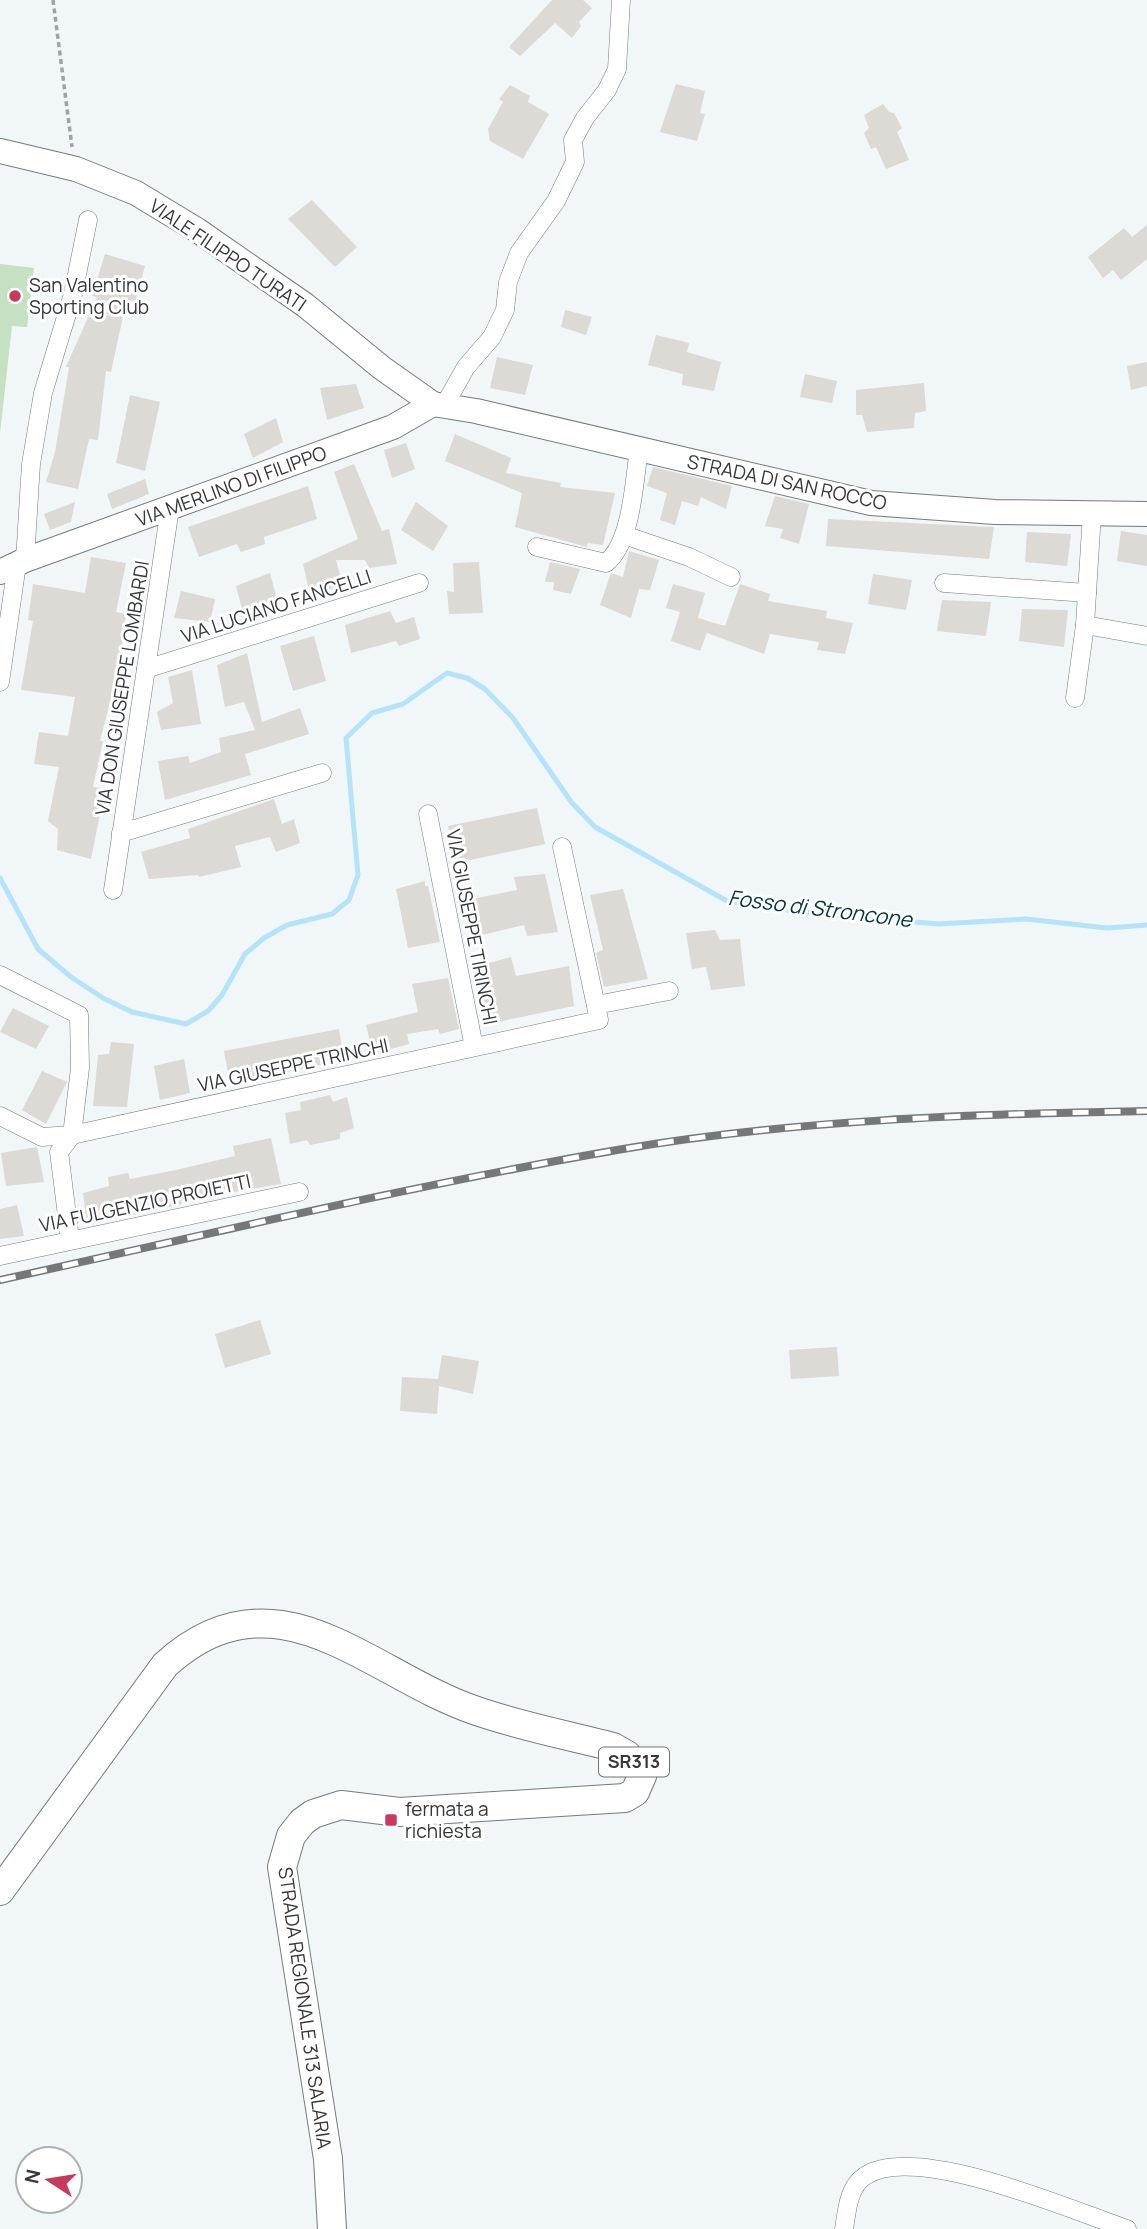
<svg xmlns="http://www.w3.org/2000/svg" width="1147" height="2229" font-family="Manrope,sans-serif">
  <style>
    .green { fill: #c5e0c2 }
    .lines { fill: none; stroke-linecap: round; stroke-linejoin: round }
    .stream { stroke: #b4e3fa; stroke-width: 5 }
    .building { fill: #ddd9d5 }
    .street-casing { stroke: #767a7e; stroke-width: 19 }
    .secondary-casing { stroke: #767a7e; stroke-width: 26 }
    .primary-casing { stroke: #767a7e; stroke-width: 30 }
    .path { stroke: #a0a3a5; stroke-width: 3.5; stroke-dasharray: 5 3.5; stroke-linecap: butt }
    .street { stroke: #fff; stroke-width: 18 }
    .secondary { stroke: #fff; stroke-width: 24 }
    .primary { stroke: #fff; stroke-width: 28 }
    .rail-casing { stroke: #75787a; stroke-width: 8 }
    .rail { stroke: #fff; stroke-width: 5; stroke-dasharray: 16; stroke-linecap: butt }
    .poi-dot { fill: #c8395e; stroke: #fff; stroke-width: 2.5 }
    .labels { text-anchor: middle; stroke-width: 6; stroke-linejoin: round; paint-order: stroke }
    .shield { fill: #fff; stroke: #727374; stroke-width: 2 }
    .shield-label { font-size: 18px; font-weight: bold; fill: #353738 }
    .street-label { font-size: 19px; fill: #353738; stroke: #fff }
    .poi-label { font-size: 19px; fill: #353738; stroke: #fff; text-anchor: start }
    .water-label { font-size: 21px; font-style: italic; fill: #00364a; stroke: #fff }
  </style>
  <rect width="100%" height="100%" fill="#f1f6f9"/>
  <path class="green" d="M0,264L34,268L27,327L12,326L0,433Z"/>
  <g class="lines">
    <path class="stream" d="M0,878L38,949L71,977L103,998L132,1012L186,1024L208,1011L222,995L245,954L264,938L287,925L332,914L349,900L358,875L346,738L372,713L403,704L447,673L467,678L485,689L513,718L572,803L595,827L727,901L800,912L938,924L1026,919L1107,928L1147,925"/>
  </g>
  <g class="building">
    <path d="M552,0H583L592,8L579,22L581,26L572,38L555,23L520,56L509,47Z"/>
    <path d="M676,84L705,91L700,113L705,114L697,141L660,132Z"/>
    <path d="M510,85L530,96L528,102L549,114L523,159L490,141L488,129L503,102L499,99Z"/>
    <path d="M883,104L889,112L894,113L902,128L897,132L909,160L886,169L876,147L871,149L864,133L869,128L864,115Z"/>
    <path d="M312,200L357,247L335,267L288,219Z"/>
    <path d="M1147,225V259L1121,280L1113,270L1103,278L1088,257L1124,228L1132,237Z"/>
    <path d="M105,254L145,266L133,310L125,307L111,372L106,371L98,440L89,439L78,489L46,482L55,452L69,367H66L97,297L92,296Z"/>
    <path d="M565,310L592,317L586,335L561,327Z"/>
    <path d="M656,335L689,343L687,352L721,362L714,391L682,385L683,374L648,365Z"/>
    <path d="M497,357L533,365L525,395L490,388Z"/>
    <path d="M1147,362V386L1131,390L1127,366Z"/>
    <path d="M805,374L837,381L832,403L800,397Z"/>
    <path d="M924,383L926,411L915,413L914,428L867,432L862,415H856V390Z"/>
    <path d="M356,384L364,408L327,420L320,388Z"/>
    <path d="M130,395L160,402L145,471L116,463Z"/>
    <path d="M276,418L283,442L253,458L244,434Z"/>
    <path d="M455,434L511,458L506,473L561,483L560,487L615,493L603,545L588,543L587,547L515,527L522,493L445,461Z"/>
    <path d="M406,443L415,469L392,478L384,450Z"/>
    <path d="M354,464L382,531L389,529L397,564L369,568L365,560H336L343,586L310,594L303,564L358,539L334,472Z"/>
    <path d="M653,467L732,486L726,509L701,497L698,506L682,501L675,525L660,520L667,493L647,486Z"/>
    <path d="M145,479L149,494L112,509L107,494Z"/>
    <path d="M308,486L317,519L264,537L265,544L241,552L237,544L199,557L188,527Z"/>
    <path d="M775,496L809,504L799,544L780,538L783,529L765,526Z"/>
    <path d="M75,502L71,522L50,530L44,514Z"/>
    <path d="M416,502L448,526L433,551L401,530Z"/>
    <path d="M828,519L994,527L989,559L826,546Z"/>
    <path d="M1121,531L1147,535V566L1117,561Z"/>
    <path d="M1027,532L1071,534L1067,566L1025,562Z"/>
    <path d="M629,551L659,560L650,590L639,589L631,618L600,605L611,573L623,577Z"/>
    <path d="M91,557L126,563L116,612L126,614L119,666L100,741H103L93,787L105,789L91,859L57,850L58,829L48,821L59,767L34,764L39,732L68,736L75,697L21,690L33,621L28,620L33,584L85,593Z"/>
    <path d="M479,562L483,613L449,614L447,591L454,592L453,563Z"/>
    <path d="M550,562L580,569L571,594L553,590L554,582H545Z"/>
    <path d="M270,573L278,604L244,616L236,586Z"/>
    <path d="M873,574L912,580L906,610L868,604Z"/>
    <path d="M673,584L705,593L698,618L725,626L740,584L770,594L768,601L827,611L826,618L853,623L845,654L817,650L819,642L770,634L764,654L707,633L700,651L671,641L680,612L666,608Z"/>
    <path d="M181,591L215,599L210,622L174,618Z"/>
    <path d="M942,600L991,602L986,636L937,631Z"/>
    <path d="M1022,609L1068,610L1064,647L1019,641Z"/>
    <path d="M390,611L396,623L414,617L420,639L399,646L396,641L351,653L345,625Z"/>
    <path d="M314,636L326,681L293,691L280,646Z"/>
    <path d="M247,653L262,722L300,708L309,734L245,754L251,775L165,800L158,761L188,756L190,763L221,752L219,738L255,730L244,702L225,707L217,665Z"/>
    <path d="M192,670L201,724L161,730L157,712L173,703L168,677Z"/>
    <path d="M274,799L282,824L294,819L300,843L276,852L270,837L235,846L241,867L199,877L198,875L149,879L141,852L190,838L188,829Z"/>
    <path d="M537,808L545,844L456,863L448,826Z"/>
    <path d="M545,874L558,932L527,936L524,925L470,938L462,901L517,890L514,877Z"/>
    <path d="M425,881V886H428L440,942L408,948L396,889Z"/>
    <path d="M623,889L648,979L604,987L596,953L603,950L590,895Z"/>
    <path d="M715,930L720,940L740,939L745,986L711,990L706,967L692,969L686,933Z"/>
    <path d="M511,957L516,976L569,966L574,1006L488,1024L478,966Z"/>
    <path d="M448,978L459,1029L440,1034L438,1029L407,1034L409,1044L373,1054L366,1025L418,1012L412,984Z"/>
    <path d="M13,1008L49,1026L36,1049L0,1032Z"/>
    <path d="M339,1029L344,1060L230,1084L224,1051Z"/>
    <path d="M111,1042L134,1044L127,1107L93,1106L98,1055L109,1054Z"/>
    <path d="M184,1059L190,1093L160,1100L154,1066Z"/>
    <path d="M42,1071L67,1082L46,1124L22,1110Z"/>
    <path d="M330,1095L333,1102L347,1097L354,1128L340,1133V1139L310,1145L307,1140L290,1144L285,1113L301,1110L300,1102Z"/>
    <path d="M271,1138L281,1184L181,1201L182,1204L87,1225L83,1193L109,1186L108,1177L128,1173L130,1179L176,1170L235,1156L233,1146Z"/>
    <path d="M37,1147L44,1182L6,1186L1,1153Z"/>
    <path d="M17,1205L24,1236L0,1239V1209Z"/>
    <path d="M260,1320L271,1354L225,1368L215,1334Z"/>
    <path d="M837,1347L839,1376L791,1379L789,1350Z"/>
    <path d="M442,1355L479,1361L473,1394L439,1386L437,1414L400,1411L402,1377L438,1379Z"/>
  </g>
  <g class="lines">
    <g class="street-casing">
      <g id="street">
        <path d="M444,406L466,367L492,337L505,310L508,282L519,253L556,201L575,162L573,140L585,118L607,90L617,69L621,0"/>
        <path d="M624,535L689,557L731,577"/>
        <path d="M537,547L606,563C632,542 634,482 639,449"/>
        <path d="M25,560L31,464L43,393L73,294L88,220"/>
        <path d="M944,583L1087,593"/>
        <path d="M1085,625L1147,636"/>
        <path d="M146,669L419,583"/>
        <path d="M0,682L17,564"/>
        <path d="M1075,698L1085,625L1092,513"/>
        <path d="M428,814L474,1047"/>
        <path d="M121,833L322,773"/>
        <path d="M113,890L170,508"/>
        <path d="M0,975L79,1015L80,1068L72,1135L59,1152L70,1239"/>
        <path d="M596,1005L669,991"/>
        <path d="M0,1116L42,1137L72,1135L599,1020L562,847"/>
        <path d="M0,1256L299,1192"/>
        <path d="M844,2229C847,2211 848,2187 865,2176C915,2142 1071,2210 1127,2229"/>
      </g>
    </g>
    <g class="secondary-casing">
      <g id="secondary">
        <path d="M0,151L76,169L136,193L197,230L305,305L382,368L433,404L476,411L871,503L995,512L1147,514"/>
        <path d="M0,572L25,560L393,427L433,404"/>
      </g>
    </g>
    <g class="primary-casing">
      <path id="primary" d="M0,1891L165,1665C276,1564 369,1674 474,1710C519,1726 567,1735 613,1747L627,1755L642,1776L635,1792L625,1798L399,1812L341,1805L313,1814L302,1822L291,1836L282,1867L328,2159L332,2229"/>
    </g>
    <path class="path" d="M53,0L72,147"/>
    <use href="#street" class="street"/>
    <use href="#secondary" class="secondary"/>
    <use href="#primary" class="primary"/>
    <g class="rail-casing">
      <path id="rail" d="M0,1280C205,1235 410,1186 617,1150C791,1120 971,1114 1147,1111"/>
    </g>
    <use href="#rail" class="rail"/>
  </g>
  <g class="poi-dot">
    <circle cx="15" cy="296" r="7"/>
    <rect x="384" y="1813" width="14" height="14" rx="3.5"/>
  </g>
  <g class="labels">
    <rect class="shield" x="599" y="1747.5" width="70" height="29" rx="5"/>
    <g class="shield-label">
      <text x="634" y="1768">SR313</text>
    </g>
    <g class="street-label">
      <text transform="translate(228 255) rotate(34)" y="7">VIALE FILIPPO TURATI</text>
      <text transform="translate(787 482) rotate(12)" y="7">STRADA DI SAN ROCCO</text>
      <text transform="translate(231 486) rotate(-20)" y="7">VIA MERLINO DI FILIPPO</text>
      <text transform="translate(276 606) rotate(-18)" y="7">VIA LUCIANO FANCELLI</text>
      <text transform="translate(122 688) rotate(-81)" y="7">VIA DON GIUSEPPE LOMBARDI</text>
      <text transform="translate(472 927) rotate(79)" y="7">VIA GIUSEPPE TIRINCHI</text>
      <text transform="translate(293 1065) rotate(-12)" y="7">VIA GIUSEPPE TRINCHI</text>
      <text transform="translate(145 1203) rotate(-12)" y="7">VIA FULGENZIO PROIETTI</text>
      <text transform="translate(305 2008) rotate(82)" y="7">STRADA REGIONALE 313 SALARIA</text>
    </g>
    <g class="poi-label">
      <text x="29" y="292">San Valentino<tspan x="29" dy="22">Sporting Club</tspan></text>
      <text x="405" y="1816">fermata a<tspan x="405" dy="22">richiesta</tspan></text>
    </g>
    <g class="water-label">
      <text transform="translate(820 909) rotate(7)" y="7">Fosso di Stroncone</text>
    </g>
  </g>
  <g transform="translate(49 2180) rotate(282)"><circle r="33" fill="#ffffff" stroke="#aeafaf" stroke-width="2"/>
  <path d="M0-5L12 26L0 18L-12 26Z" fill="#c8395e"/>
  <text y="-10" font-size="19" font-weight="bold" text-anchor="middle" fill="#353738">N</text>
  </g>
</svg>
